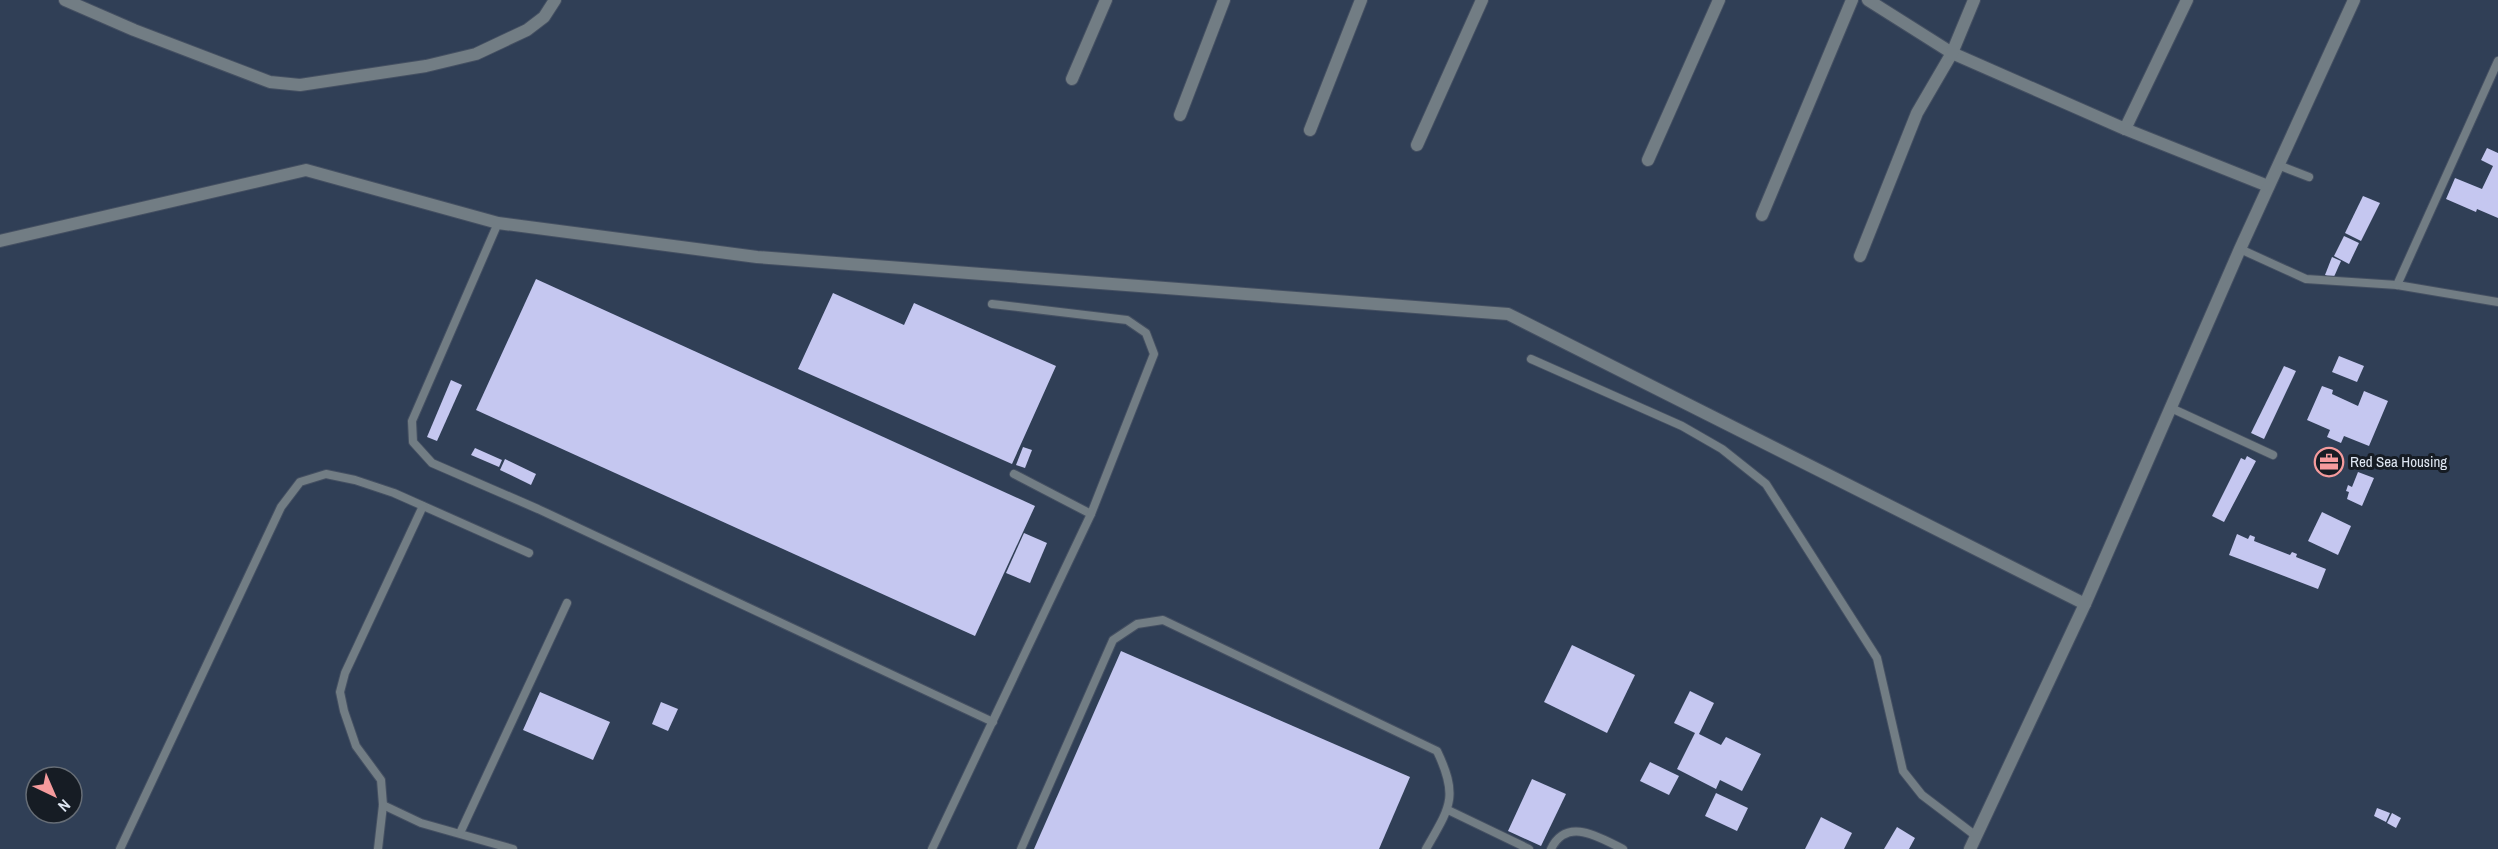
<svg xmlns="http://www.w3.org/2000/svg" width="2498" height="849" font-family="'Archivo Narrow',sans-serif">
  <style>
    .built { fill: #303f56; fill-rule: evenodd }
    .building { fill: #c5c7f0 }
    .lines { fill: none; stroke-linecap: round; stroke-linejoin: round }
    .lane-casing { stroke: #455062; stroke-width: 10 }
    .street-casing { stroke: #455062; stroke-width: 14 }
    .lane { stroke: #727d84; stroke-width: 8 }
    .street { stroke: #727d84; stroke-width: 12 }
    .labels { text-anchor: middle; stroke-width: 6; stroke-linejoin: round; paint-order: stroke }
    .poi-label { font-size: 15px; fill: #dee6f2; stroke: #161c24; text-anchor: start }
  </style>
  <rect width="100%" height="100%" fill="#283447"/>
  <path class="built" d="M0,0H2498V849H0ZM36,777H72V813H36Z"/>
  <g class="building">
    <path d="M2487,148L2498,153V218L2477,209L2476,212L2446,199L2455,178L2482,189L2493,166L2481,160Z"/>
    <path d="M2363,196L2380,203L2361,241L2345,233Z"/>
    <path d="M2344,236L2359,243L2349,264L2334,256Z"/>
    <path d="M2332,257L2341,261L2333,279L2325,275Z"/>
    <path d="M536,279L1035,506L975,636L476,410Z"/>
    <path d="M833,293L904,325L914,303L1056,366L1012,464L798,369Z"/>
    <path d="M2339,356L2364,366L2357,382L2332,372Z"/>
    <path d="M2284,366L2296,371L2264,439L2251,433Z"/>
    <path d="M451,380L462,385L437,441L427,437Z"/>
    <path d="M2322,386L2333,390L2332,394L2358,406L2364,391L2388,401L2369,446L2344,436L2341,443L2327,437L2330,430L2307,420Z"/>
    <path d="M1023,447L1032,450L1025,468L1016,465Z"/>
    <path d="M475,448L502,460L499,467L471,455Z"/>
    <path d="M2247,456L2256,461L2224,522L2212,516L2241,458L2245,460Z"/>
    <path d="M505,459L536,474L531,485L500,470Z"/>
    <path d="M2358,472L2374,478L2362,506L2347,499L2349,492L2346,491L2348,485L2352,487Z"/>
    <path d="M2322,512L2351,526L2338,555L2308,541Z"/>
    <path d="M1024,533L1047,543L1030,583L1006,573Z"/>
    <path d="M2237,534L2248,539L2250,535L2255,537L2254,541L2290,555L2292,552L2297,554L2296,557L2326,569L2318,589L2229,555Z"/>
    <path d="M1572,645L1635,675L1607,733L1544,702Z"/>
    <path d="M1121,651L1410,777L1379,849H1034Z"/>
    <path d="M1690,691L1714,703L1699,734L1721,745L1726,737L1761,754L1742,791L1720,780L1716,789L1677,769L1695,733L1674,723Z"/>
    <path d="M540,692L610,722L593,760L523,730Z"/>
    <path d="M661,702L678,709L668,731L652,724Z"/>
    <path d="M1650,762L1679,776L1669,795L1640,781Z"/>
    <path d="M1532,779L1566,794L1541,846L1508,831Z"/>
    <path d="M1716,793L1748,808L1737,831L1705,816Z"/>
    <path d="M2377,808L2390,813L2386,822L2374,816Z"/>
    <path d="M2392,813L2401,818L2396,828L2387,823Z"/>
    <path d="M1821,817L1852,833L1844,849H1805Z"/>
    <path d="M1897,827L1915,838L1909,849H1884Z"/>
  </g>
  <g class="lines">
    <g class="lane-casing">
      <g id="lane">
        <path d="M2278,165L2309,177"/>
        <path d="M498,223L412,421L413,442L432,463L538,509L993,722"/>
        <path d="M2240,249L2306,279L2397,285L2498,302"/>
        <path d="M2397,285L2498,61"/>
        <path d="M1531,359L1682,426L1722,449L1766,484L1877,658L1903,771L1922,795L1976,836"/>
        <path d="M2171,408L2273,455"/>
        <path d="M1014,474L1091,514"/>
        <path d="M383,805L421,823L513,849"/>
        <path d="M1448,810L1529,849"/>
        <path d="M460,833L567,603"/>
        <path d="M120,849L281,507L300,482L326,474L355,480L394,493L529,553"/>
        <path d="M378,849L383,805L381,780L356,746L344,711L340,692L345,673L423,506"/>
        <path d="M932,849L1091,514L1154,354L1146,333L1127,320L992,304"/>
        <path d="M1021,849L1113,640L1137,624L1163,620L1437,751C1459,797 1450,807 1426,849"/>
        <path d="M1551,849C1567,816 1600,838 1623,849"/>
      </g>
    </g>
    <g class="street-casing">
      <g id="street">
        <path d="M65,0L134,30L270,82L300,85L426,66L476,54L527,30L544,17L555,0"/>
        <path d="M1868,0L1952,53L2125,129L2268,186"/>
        <path d="M1072,79L1106,0"/>
        <path d="M1180,115L1224,0"/>
        <path d="M2125,129L2187,0"/>
        <path d="M1310,130L1361,0"/>
        <path d="M1417,145L1482,0"/>
        <path d="M1648,160L1719,0"/>
        <path d="M1762,215L1852,0"/>
        <path d="M0,241L306,170L498,223L757,257L1508,314L2085,604"/>
        <path d="M1860,256L1917,113L1952,53L1974,0"/>
        <path d="M1970,849L2085,604L2240,249L2354,0"/>
      </g>
    </g>
    <use href="#lane" class="lane"/>
    <use href="#street" class="street"/>
  </g>
  <defs>
    <g id="office-ring" transform="scale(1.5)"><circle r="9.5" fill="#161c24" stroke="#f59b9d" stroke-width="1.5"/><path d="M-6-3h4V-5.5h4V-3h4V5H-6ZM-1-4.5V-3h2v-1.5ZM-6 0V1H6V0Z" fill="#f59b9d"/></g>
  </defs>
  <g fill-rule="evenodd">
    <use href="#office-ring" x="2329" y="462"/>
  </g>
  <g class="labels">
    <g class="poi-label">
      <text x="2350" y="467">Red Sea Housing</text>
    </g>
  </g>
  <g transform="translate(54 795) rotate(136)"><circle r="28" fill="#161c24" stroke="#666d76" stroke-width="1.5"/>
  <path d="M0-4.5L10 22L0 15L-10 22Z" fill="#f59b9d"/>
  <text y="-9" font-size="16" font-weight="bold" text-anchor="middle" fill="#dee6f2">N</text>
  </g>
</svg>
